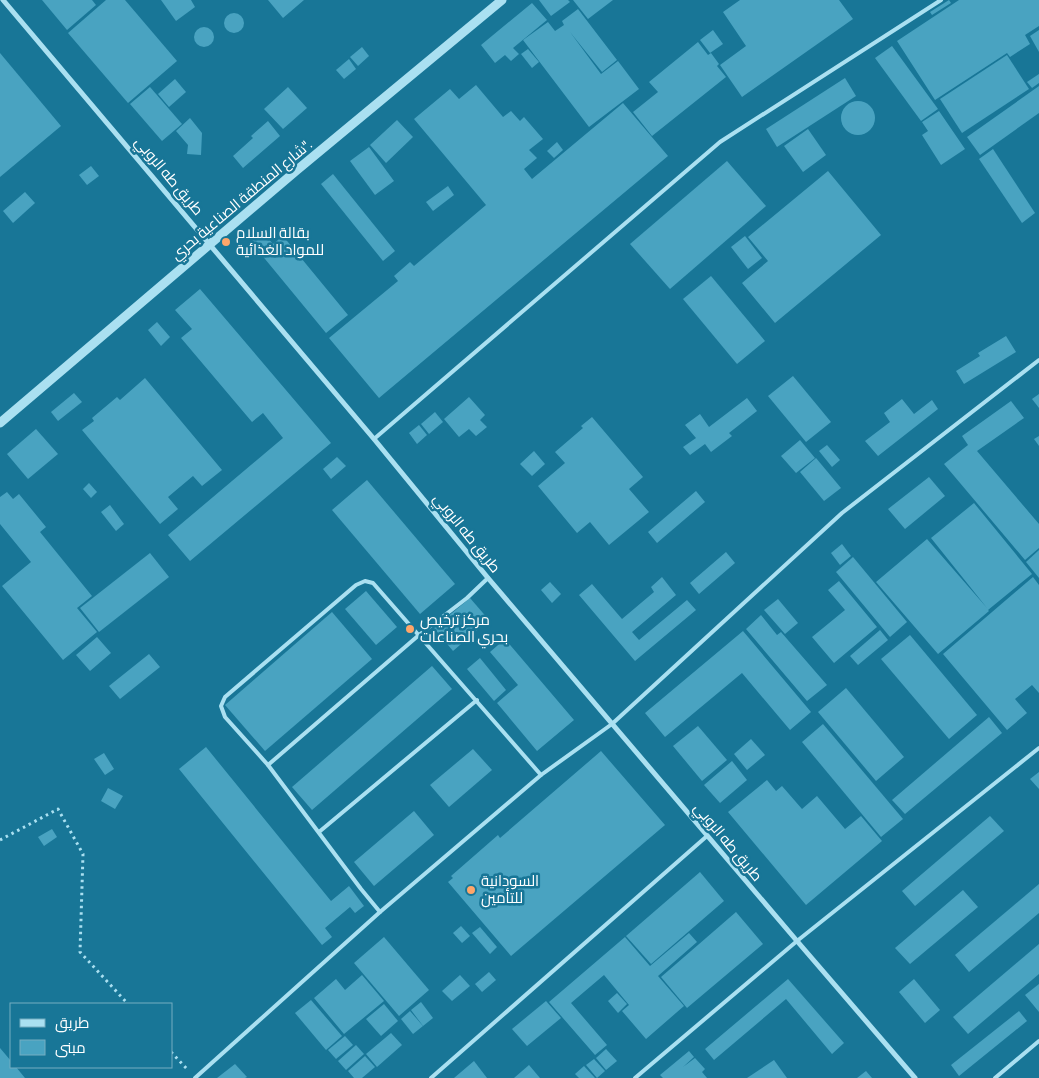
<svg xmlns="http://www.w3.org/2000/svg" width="1039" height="1078" font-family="'Sofia Sans Condensed',Cairo,sans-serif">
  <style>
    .building { fill: #49a3c1 }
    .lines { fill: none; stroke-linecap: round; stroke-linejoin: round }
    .path { stroke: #aae0f1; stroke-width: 3; stroke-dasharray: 2.5 4; stroke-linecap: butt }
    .service { stroke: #aae0f1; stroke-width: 4 }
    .minor { stroke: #aae0f1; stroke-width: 5 }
    .tertiary { stroke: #aae0f1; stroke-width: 9 }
    .poi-dot { fill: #ffa66a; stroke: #187697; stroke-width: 2 }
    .labels { text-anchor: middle; stroke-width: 5; stroke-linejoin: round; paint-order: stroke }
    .street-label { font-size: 15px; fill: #fff; stroke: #187697 }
    .poi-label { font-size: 15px; fill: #fff; stroke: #187697; text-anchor: start }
  </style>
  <rect width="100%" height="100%" fill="#187697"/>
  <g class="building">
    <path d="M42,0H92L96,5L67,30Z"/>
    <path d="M106,0H125L177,61L128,103L68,33Z"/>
    <path d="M161,0H191L195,7L176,21Z"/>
    <path d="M268,0H304L283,18Z"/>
    <path d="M539,0H568L570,2L551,16Z"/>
    <path d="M573,0H613L588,19Z"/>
    <path d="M740,0H839L853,19L742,97L720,65L746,46L723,12Z"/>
    <path d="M949,0L951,3L932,15L930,12Z"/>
    <path d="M959,0H1039V26L1025,35L1030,44L1010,57L1007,53L935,100L897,41Z"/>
    <path d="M532,3L547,20L513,48L519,54L511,61L505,55L495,63L481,45Z"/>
    <path d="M578,9L617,60L602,72L570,32L601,74L618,61L639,89L589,127L523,40L548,22L555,31L564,25L562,21Z"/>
    <circle cx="234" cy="23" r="10"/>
    <circle cx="204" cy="37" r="10"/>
    <path d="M713,30L723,44L710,53L700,40Z"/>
    <path d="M1039,30V52L1030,36Z"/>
    <path d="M698,42L708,55L711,53L719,64L717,66L726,77L652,136L633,112L658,92L649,82Z"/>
    <path d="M892,46L938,109L921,121L875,58Z"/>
    <path d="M362,47L369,56L358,66L350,57Z"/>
    <path d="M528,49L539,62L532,68L521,54Z"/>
    <path d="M0,53L61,126L0,177Z"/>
    <path d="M1007,55L1029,89L962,133L940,99Z"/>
    <path d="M349,59L356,69L344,79L336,70Z"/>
    <path d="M1039,74V83L1032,88L1027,82Z"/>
    <path d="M845,78L856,96L777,147L766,129Z"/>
    <path d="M175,79L186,92L169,107L158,94Z"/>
    <path d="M476,85L503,117L511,111L520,121L524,117L543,139L529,150L537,158L524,169L532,179L623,103L668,156L379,398L329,338L398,281L394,276L410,262L414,266L486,205L414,119L450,89L459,99Z"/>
    <path d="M1039,86V113L980,155L967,137Z"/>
    <path d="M150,87L182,124L162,141L130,104Z"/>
    <path d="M288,87L307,108L283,129L264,109Z"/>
    <circle cx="858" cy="118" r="17"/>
    <path d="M939,111L965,149L941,165L922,135L928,131L922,122Z"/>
    <path d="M190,118L202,133L201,155L187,154L188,145L176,131Z"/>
    <path d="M397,120L413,137L386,163L370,145Z"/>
    <path d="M268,121L280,136L243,168L233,156L253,138L251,136Z"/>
    <path d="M808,129L826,155L803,172L784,146Z"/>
    <path d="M557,142L563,150L554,158L547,151Z"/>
    <path d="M369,147L394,181L375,195L350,161Z"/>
    <path d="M993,149L1035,213L1022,223L979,159Z"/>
    <path d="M727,161L766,206L670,289L630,244Z"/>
    <path d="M91,166L99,176L87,185L79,175Z"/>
    <path d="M828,171L881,235L775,323L742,283L768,261L748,237Z"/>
    <path d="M333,174L395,251L383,261L321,184Z"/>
    <path d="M448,186L454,195L433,211L426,202Z"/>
    <path d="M25,192L35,203L13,223L3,211Z"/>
    <path d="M263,232L273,244L283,236L348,315L326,333L251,242Z"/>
    <path d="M745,236L762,258L748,269L731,247Z"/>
    <path d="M711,276L765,341L737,364L683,299Z"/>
    <path d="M200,289L331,443L190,561L168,535L283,438L263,413L252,422L181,338L192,329L175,310Z"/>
    <path d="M157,322L170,337L161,346L148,330Z"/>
    <path d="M1006,336L1016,352L964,384L956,371L980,356L978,353Z"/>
    <path d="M793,376L831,422L806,442L768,396Z"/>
    <path d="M145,378L222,470L202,486L193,476L168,497L178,509L160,524L82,430L94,421L92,418L117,397L120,400Z"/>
    <path d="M74,393L82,402L58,421L51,412Z"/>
    <path d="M1039,394V408L1032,399Z"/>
    <path d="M469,397L485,415L480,420L487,427L476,436L469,429L459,437L444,419Z"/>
    <path d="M747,398L757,411L729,433L732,436L711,452L705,444L690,455L683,447L696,438L685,425L700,414L709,427Z"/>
    <path d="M902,399L914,414L932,400L938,409L878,456L865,441L890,422L884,413Z"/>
    <path d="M1011,401L1024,418L977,451L1039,524V548L1025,560L944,464L968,445L962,436Z"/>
    <path d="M435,412L443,422L429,434L421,424Z"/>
    <path d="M592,417L643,477L629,489L649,512L609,545L590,522L577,533L538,486L565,463L555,452L583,428L581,426Z"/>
    <path d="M419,425L427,435L417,444L409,433Z"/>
    <path d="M36,429L58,454L28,479L7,454Z"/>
    <path d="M1039,436V446L1034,439Z"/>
    <path d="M800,440L815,458L796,473L781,456Z"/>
    <path d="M827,445L840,460L832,467L819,451Z"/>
    <path d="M534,451L545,464L532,476L520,464Z"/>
    <path d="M337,457L346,466L331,479L323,469Z"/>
    <path d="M816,458L841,488L824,501L800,472Z"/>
    <path d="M929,477L945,496L905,529L888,509Z"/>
    <path d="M367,480L455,584L420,614L332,510Z"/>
    <path d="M89,483L97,492L91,498L83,489Z"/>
    <path d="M696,491L705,502L657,543L648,532Z"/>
    <path d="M7,492L13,499L19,494L46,527L40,532L92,596L77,608L97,632L63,660L2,586L31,562L0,524V497Z"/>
    <path d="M974,503L1032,574L988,610L989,611L938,654L876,582L927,539L987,608L931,538Z"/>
    <path d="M110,505L124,524L116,531L101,512Z"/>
    <path d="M842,544L851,556L840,565L831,553Z"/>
    <path d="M1039,550V578L1026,562Z"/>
    <path d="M726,552L735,563L699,594L690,583Z"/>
    <path d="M150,553L169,577L99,632L80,608Z"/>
    <path d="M853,557L907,622L890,637L836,572Z"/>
    <path d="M662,577L676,595L632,632L639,640L687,600L696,610L635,661L579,595L592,584L622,619L654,592L651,587Z"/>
    <path d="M1033,577L1039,585V693L1032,685L1015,699L1027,713L1007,730L943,654Z"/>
    <path d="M839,581L877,627L834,663L812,637L845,610L828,590Z"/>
    <path d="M550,582L561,594L552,603L541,590Z"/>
    <path d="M366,591L397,627L376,645L345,609Z"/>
    <path d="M470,598L489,620L453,651L434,628Z"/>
    <path d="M778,599L798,623L785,634L764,610Z"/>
    <path d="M332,612L372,659L265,751L225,705Z"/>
    <path d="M761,615L777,635L781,632L827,685L807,701L746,629Z"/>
    <path d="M880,630L888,640L858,665L850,656Z"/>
    <path d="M743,631L811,712L790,730L742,673L665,737L645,713Z"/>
    <path d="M910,635L977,715L949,739L881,659Z"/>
    <path d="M97,637L111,653L90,671L76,655Z"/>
    <path d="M505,639L574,720L537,751L497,703L518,685L490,652Z"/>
    <path d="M149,654L160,667L120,699L109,686Z"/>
    <path d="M480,658L506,690L494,701L467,669Z"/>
    <path d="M432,666L452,689L312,810L292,787Z"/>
    <path d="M846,688L904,757L876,781L818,712Z"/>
    <path d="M989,717L1002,733L905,814L892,800Z"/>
    <path d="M823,724L903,819L881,837L802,742Z"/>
    <path d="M698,726L727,760L702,781L673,746Z"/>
    <path d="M751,739L765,755L747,770L734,754Z"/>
    <path d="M206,747L331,901L349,886L364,906L355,913L350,907L325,928L332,937L322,945L179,769Z"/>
    <path d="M473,749L492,770L449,807L430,785Z"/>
    <path d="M601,751L665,825L511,956L448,882L453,878L451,876L498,835L500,838Z"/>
    <path d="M104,753L114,769L105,775L94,759Z"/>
    <path d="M732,761L747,780L720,803L704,785Z"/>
    <path d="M1039,772V789L1030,779Z"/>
    <path d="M767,780L776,791L782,786L802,809L817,796L845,829L861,816L882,841L806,905L728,812Z"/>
    <path d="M108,788L123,796L115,809L101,801Z"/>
    <path d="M414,811L434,835L374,886L354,862Z"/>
    <path d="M990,816L1004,831L915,906L902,891Z"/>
    <path d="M52,829L57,837L44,846L38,837Z"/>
    <path d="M700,872L724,901L651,964L626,936Z"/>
    <path d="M1039,884V913L969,972L955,955Z"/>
    <path d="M963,890L978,907L910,964L895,948Z"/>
    <path d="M736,912L763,944L687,1008L661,977Z"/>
    <path d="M461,926L470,936L462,943L453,933Z"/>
    <path d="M480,927L497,947L490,954L472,933Z"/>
    <path d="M689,933L697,942L658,976L684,1006L646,1039L622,1011L629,1005L604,975L571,1003L607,1045L595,1055L549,1002L625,937L650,966Z"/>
    <path d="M384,937L429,990L399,1016L354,963Z"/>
    <path d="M1039,944V974L968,1034L953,1017Z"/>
    <path d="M489,972L496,980L482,992L475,984Z"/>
    <path d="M362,975L384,1001L344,1034L314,998L336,979L345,990Z"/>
    <path d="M460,975L470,986L452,1001L442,991Z"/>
    <path d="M788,979L844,1043L832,1054L786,999L714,1060L705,1049Z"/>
    <path d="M914,979L940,1010L925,1023L899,992Z"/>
    <path d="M1039,984V1012L1025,995Z"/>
    <path d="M617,993L627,1004L618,1013L608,1001Z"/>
    <path d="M311,1000L342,1036L326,1050L295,1013Z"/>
    <path d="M546,1001L561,1018L527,1046L512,1029Z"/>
    <path d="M421,1002L433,1018L423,1026L411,1010Z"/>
    <path d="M384,1004L398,1021L381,1036L366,1019Z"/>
    <path d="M410,1011L423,1026L413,1034L401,1019Z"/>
    <path d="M1019,1011L1027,1021L959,1076L951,1065Z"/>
    <path d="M391,1033L402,1045L377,1067L366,1054Z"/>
    <path d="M345,1036L353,1045L336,1059L328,1050Z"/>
    <path d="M356,1045L364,1054L346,1070L338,1061Z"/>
    <path d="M0,1048L11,1061V1067H16L25,1078H0Z"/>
    <path d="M606,1049L617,1061L606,1070L596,1058Z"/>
    <path d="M689,1051L694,1057L683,1067L695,1058L705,1069L702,1072L707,1078H663L660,1075Z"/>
    <path d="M365,1056L375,1067L362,1078H354L348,1071Z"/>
    <path d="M594,1059L605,1071L597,1078L586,1065Z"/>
    <path d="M774,1060L787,1078H747Z"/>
    <path d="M474,1061L487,1078H454Z"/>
    <path d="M235,1064L247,1077L245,1078H217Z"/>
    <path d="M529,1065L540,1078H514Z"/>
    <path d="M584,1066L595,1078H579L575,1074Z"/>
    <path d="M866,1071L872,1078H857Z"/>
  </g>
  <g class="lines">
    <g class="path">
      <path d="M0,840L58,809L83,854L80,952L128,1004"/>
      <path d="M171,1052L188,1070"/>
    </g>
    <g class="service">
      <path d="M374,439L720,142L941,0"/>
      <path d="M268,765L419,635L467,598L488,578"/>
      <path d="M319,832L477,700"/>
      <path d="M380,912L361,889L268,765L225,717L221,706L225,697L356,585L365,581L373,583L541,775"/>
      <path d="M195,1078L380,912L541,775L612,724L842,513L1039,360"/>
      <path d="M431,1078L707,836"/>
      <path d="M635,1078L797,941L1039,748"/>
      <path d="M995,1078L1039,1041"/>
    </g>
    <path class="minor" d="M3,0L374,439L488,578L797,941L915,1078"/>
    <path class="tertiary" d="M0,423L297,170L502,0"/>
  </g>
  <g class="poi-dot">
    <circle cx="226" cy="242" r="5"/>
    <circle cx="410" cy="629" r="5"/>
    <circle cx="471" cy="890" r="5"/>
  </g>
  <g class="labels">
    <g class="street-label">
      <text transform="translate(169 176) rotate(50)" y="5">طريق طه الروبي</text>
      <text transform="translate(241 200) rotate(-40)" y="5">شارع المنطقة الصناعية بحري".</text>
      <text transform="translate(467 533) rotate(51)" y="5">طريق طه الروبي</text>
      <text transform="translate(728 842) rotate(50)" y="5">طريق طه الروبي</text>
    </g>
    <g class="poi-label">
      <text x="236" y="238">بقالة السلام<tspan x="236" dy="17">للمواد الغذائية</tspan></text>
      <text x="420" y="625">مركز ترخيص<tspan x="420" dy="17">بحري الصناعات</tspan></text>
      <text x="481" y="886">السودانية<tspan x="481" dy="17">للتأمين</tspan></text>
    </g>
  </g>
  <rect x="10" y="1003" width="162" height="65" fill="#187697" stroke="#74adc1"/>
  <rect x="20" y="1019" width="25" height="8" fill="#aae0f1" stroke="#74adc1"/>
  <text x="55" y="1028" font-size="15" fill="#ffffff">طريق</text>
  <rect x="20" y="1040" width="25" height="15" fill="#49a3c1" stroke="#74adc1"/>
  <text x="55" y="1053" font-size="15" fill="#ffffff">مبنى</text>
</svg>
